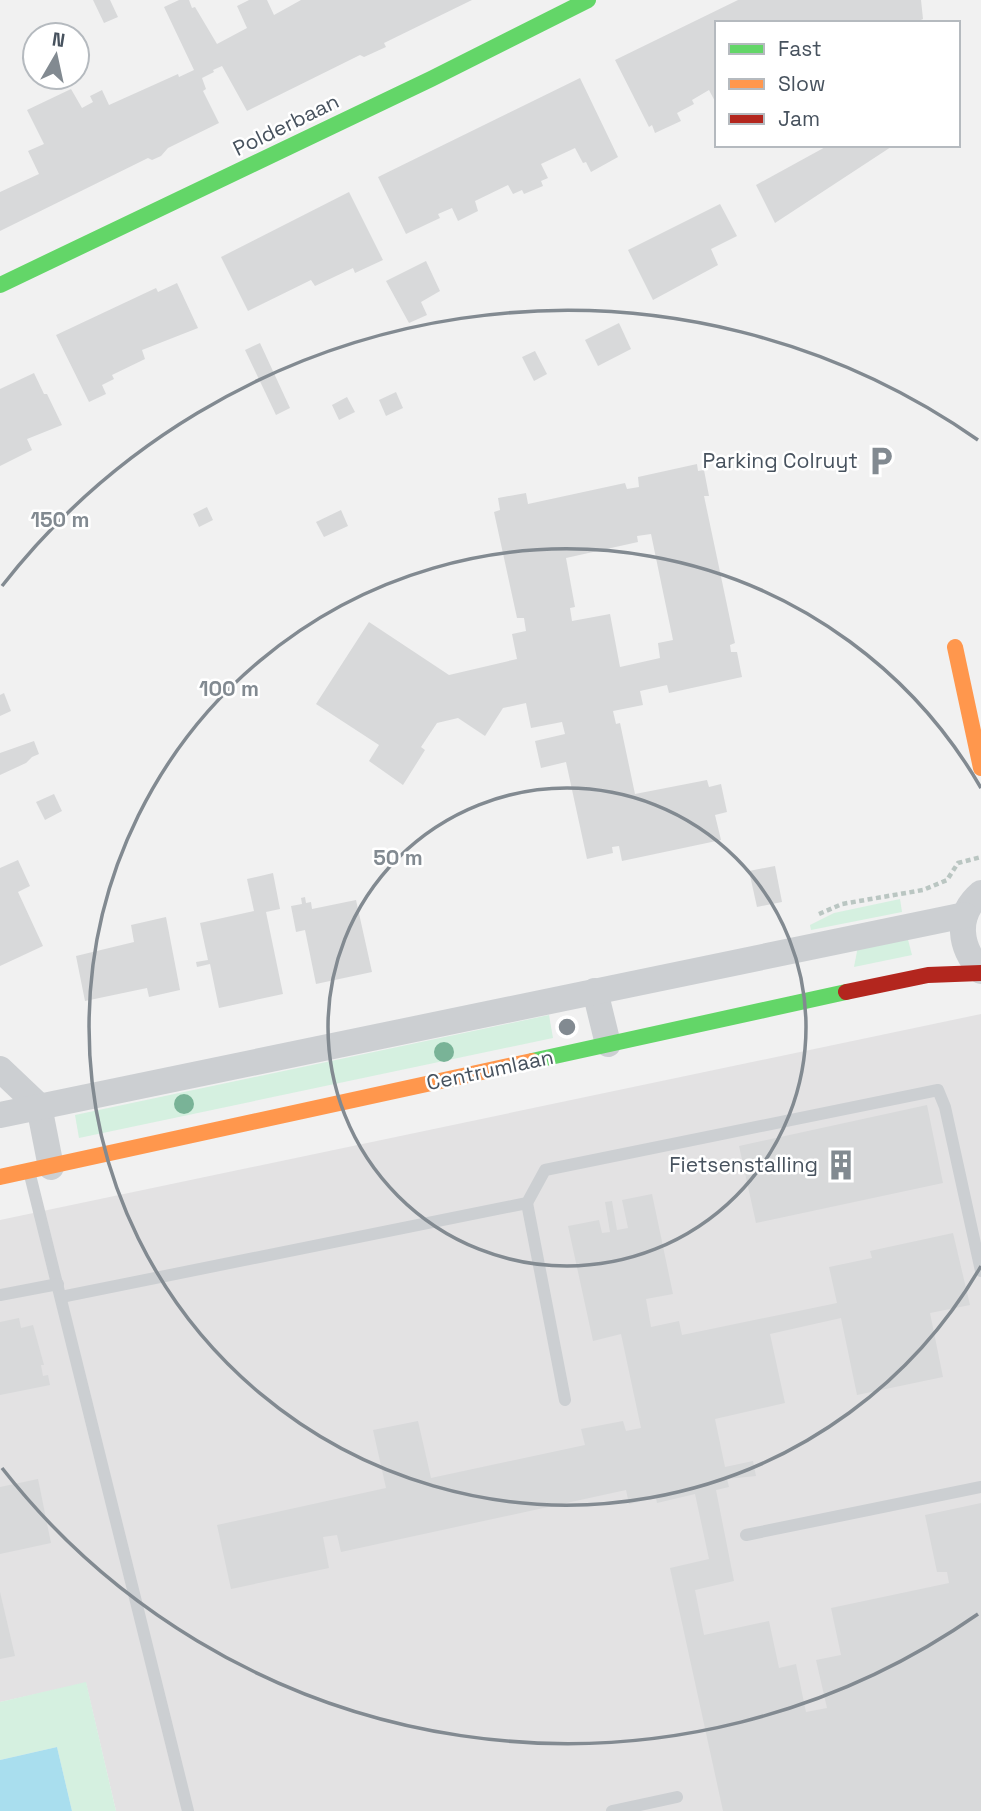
<svg xmlns="http://www.w3.org/2000/svg" width="981" height="1811" font-family="'Space Grotesk',sans-serif">
  <style>
    .education { fill: #e3e2e3 }
    .green { fill: #d5f0e0 }
    .water { fill: #a9deee }
    .building { fill: #d8d9da; fill-rule: evenodd }
    .lines { fill: none; stroke-linecap: round; stroke-linejoin: round }
    .path { stroke: #bac6c2; stroke-width: 4.5; stroke-dasharray: 5 3.5; stroke-linecap: butt }
    .lane { stroke: #cccfd2; stroke-width: 12 }
    .street { stroke: #cccfd2; stroke-width: 26 }
    .fast { stroke: #63d668; stroke-width: 16 }
    .slow { stroke: #ff974d; stroke-width: 16 }
    .jam { stroke: #b3261e; stroke-width: 16 }
    .tree { fill: #79b397 }
    .ring { fill: none; stroke: #828a91; stroke-width: 3.5 }
    .labels { text-anchor: middle; stroke-width: 5; stroke-linejoin: round; paint-order: stroke }
    .street-label { font-size: 21px; fill: #47525e; stroke: #fff }
    .poi-label { font-size: 21px; fill: #47525e; stroke: #fff; text-anchor: end }
    .centre { fill: #828a91; stroke: #fff; stroke-width: 3.5 }
    .ring-label { font-size: 21px; text-anchor: middle; font-weight: bold; fill: #828a91; stroke: #fff; stroke-width: 5; stroke-linejoin: round; paint-order: stroke }
  </style>
  <rect width="100%" height="100%" fill="#f1f1f1"/>
  <path class="education" d="M981,1014V1811H116L86,1683L0,1702V1220Z"/>
  <g class="green">
    <path d="M900,899L902,912L811,930L810,925L834,913Z"/>
    <path d="M906,932L912,955L854,967L859,941Z"/>
    <path d="M549,1015L553,1038L79,1138L75,1115Z"/>
    <path d="M86,1682L116,1811H72L57,1747L0,1760V1702Z"/>
  </g>
  <path class="water" d="M57,1747L72,1811H0V1760Z"/>
  <g class="building">
    <path d="M93,0H110L118,17L104,23Z"/>
    <path d="M179,0H189L192,8L195,7L217,44L247,28L237,6L249,0H267L274,15L301,0H472L384,43L386,47L364,57L360,55L247,111L222,66L213,70L214,72L202,78L206,89L203,91L219,123L168,148L161,156L152,160L148,158L0,231V192L39,174L28,151L44,144L27,110L71,89L82,108L93,102L90,96L102,90L109,105L178,74L179,77L194,70L164,7Z"/>
    <path d="M738,0H921L923,19L915,23H888L886,20L881,23H717V105L709,90L692,100L694,104L677,113L681,121L655,133L652,125L649,127L615,60Z"/>
    <path d="M580,78L618,157L591,172L586,162L583,163L575,148L541,164L548,178L541,181L543,186L524,194L522,190L513,194L508,185L475,201L478,211L458,221L452,208L438,214L440,218L406,234L378,177Z"/>
    <path d="M829,145H894L775,223L756,185Z"/>
    <path d="M349,192L383,260L355,273L353,268L315,286L311,280L248,311L221,257Z"/>
    <path d="M720,204L737,236L711,249L718,265L653,300L628,250Z"/>
    <path d="M426,261L440,291L421,302L427,315L409,323L386,281Z"/>
    <path d="M177,283L198,328L142,350L145,359L112,375L114,379L102,385L106,394L89,402L56,335L156,288L158,292Z"/>
    <path d="M619,323L631,349L598,366L585,340Z"/>
    <path d="M260,343L290,408L276,415L245,350Z"/>
    <path d="M535,351L547,374L534,381L522,357Z"/>
    <path d="M34,373L44,394H47L62,425L27,439L32,450L0,466V389Z"/>
    <path d="M396,392L403,408L386,416L379,400Z"/>
    <path d="M347,397L355,412L339,420L332,405Z"/>
    <path d="M697,464L698,471L704,470L709,496H704L735,643L730,645L731,652H737L742,677L669,693L667,685L640,691L643,705L613,711L616,724L620,723L635,794L707,780L709,787L721,784L727,812L715,815L721,840L622,861L619,846L612,847L613,853L587,859L566,762L541,768L535,741L565,734L562,722L531,728L526,703L503,708L485,736L458,718L437,723L421,747L425,750L403,785L369,761L379,745L316,704L369,622L449,675L517,659L512,634L526,631L524,618H517L494,512L500,510L498,498L526,493L528,504L625,483L627,489L639,487L638,477ZM651,534L673,640L658,643L660,658L620,667L610,614L572,621L570,608L575,607L566,558L638,542L637,536Z"/>
    <path d="M207,507L213,520L199,527L193,514Z"/>
    <path d="M341,510L348,526L324,537L316,522Z"/>
    <path d="M4,693L11,711L0,716V695Z"/>
    <path d="M34,741L39,754L32,757L26,763L0,775V753Z"/>
    <path d="M54,794L62,811L45,820L36,802Z"/>
    <path d="M18,860L30,886L18,892L43,946L0,966V868Z"/>
    <path d="M775,866L782,902L757,907L749,871Z"/>
    <path d="M273,873L280,909L266,912L283,994L219,1008L210,964L197,967L196,962L208,960L200,923L254,911L247,879Z"/>
    <path d="M305,897L306,903L311,902L312,909L356,900L372,972L316,984L305,930L296,932L291,906L302,904L301,898Z"/>
    <path d="M166,917L180,990L149,997L147,988L85,1001L76,956L134,942L131,925Z"/>
    <path d="M927,1105L943,1183L756,1223L739,1146Z"/>
    <path d="M652,1194L673,1294L646,1299L651,1327L679,1321L682,1335L837,1303L829,1267L872,1258L870,1251L953,1233L970,1305L930,1313L943,1377L857,1395L841,1318L770,1334L785,1403L715,1419L725,1467L753,1461L756,1476L727,1479L729,1487L716,1490L734,1581L695,1590L704,1635L769,1621L779,1668L796,1664L806,1712L827,1708L816,1660L841,1655L831,1608L949,1583L947,1572H937L925,1515L981,1503V1811H723L670,1568L709,1559L695,1494L657,1503L656,1498L629,1504L626,1490L341,1552L337,1535L323,1537L329,1568L231,1589L217,1525L386,1488L373,1430L418,1421L431,1478L585,1445L581,1429L623,1421L626,1431L641,1428L621,1334L593,1341L568,1226L599,1220L602,1233L610,1232L605,1202L612,1201L617,1230L628,1228L622,1200Z"/>
    <path d="M19,1318L21,1328L33,1325L44,1365H41L43,1376L48,1375L50,1385L0,1395V1322Z"/>
    <path d="M38,1479L51,1543L0,1554V1487Z"/>
    <path d="M0,1592L15,1656L0,1659Z"/>
  </g>
  <g class="lines">
    <path class="path" d="M819,914L842,904L923,890L947,880L958,863L981,857"/>
    <g class="lane">
      <path d="M30,1175L188,1811"/>
      <path d="M527,1203L565,1400"/>
      <path d="M0,1295L58,1284"/>
      <path d="M61,1297L527,1203L545,1170L938,1090L945,1107L981,1271"/>
      <path d="M746,1535L981,1487"/>
      <path d="M612,1811L677,1797"/>
    </g>
    <g class="street">
      <path d="M981,893C954,916 960,948 981,971"/>
      <path d="M595,991L608,1044"/>
      <path d="M0,1069L39,1106L51,1167"/>
      <path d="M0,1115L965,915"/>
    </g>
    <g class="fast">
      <path d="M0,285L431,79L588,0"/>
      <path d="M532,1061L846,992"/>
    </g>
    <g class="slow">
      <path d="M955,647L981,768"/>
      <path d="M0,1177L532,1061"/>
    </g>
    <path class="jam" d="M846,992L928,975L981,973"/>
  </g>
  <g class="tree">
    <circle cx="444" cy="1052" r="10"/>
    <circle cx="184" cy="1104" r="10"/>
  </g>
  <g class="ring">
    <circle cx="567" cy="1027" r="239"/>
    <path d="M981 1266A478 478 0 1 1 981 788"/>
    <path d="M978 1614A717 717 0 0 1 2 1468M2 586A717 717 0 0 1 978 440"/>
  </g>
  <defs>
    <g id="parking-bare" transform="scale(2.415)"><path d="M-3.5-5.5H1a3.5 3.5 0 0 1 0 7H-1V5.5H-3.5ZM-1-3.4V-.6H.8a1.4 1.4 0 0 0 0-2.8Z" fill="#828a91" stroke="#fff" stroke-width="2.5" paint-order="stroke"/></g>
    <g id="building-bare" transform="scale(2.415)"><path d="M-4-6H4V6H1V3H-1V6H-4ZM-2.5-4.3h1.7v1.8h-1.7ZM.8-4.3h1.7v1.8H.8ZM-2.5-1h1.7V.8h-1.7ZM.8-1h1.7V.8H.8Z" fill="#828a91" stroke="#fff" stroke-width="2.5" paint-order="stroke"/></g>
  </defs>
  <g fill-rule="evenodd">
    <use href="#parking-bare" x="881" y="461"/>
    <use href="#building-bare" x="841" y="1165"/>
  </g>
  <g class="labels">
    <g class="street-label">
      <text transform="translate(286 125) rotate(-26)" y="7">Polderbaan</text>
      <text transform="translate(490 1070) rotate(-12)" y="7">Centrumlaan</text>
    </g>
    <g class="poi-label">
      <text x="858" y="468">Parking Colruyt</text>
      <text x="818" y="1172">Fietsenstalling</text>
    </g>
  </g>
  <circle cx="567" cy="1027" r="10" class="centre"/>
  <g class="ring-label">
    <text x="60" y="527">150 m</text>
    <text x="229" y="696">100 m</text>
    <text x="398" y="865">50 m</text>
  </g>
  <rect x="715" y="21" width="245" height="126" fill="#ffffff" stroke="#b5babf" stroke-width="2"/>
  <rect x="729" y="44" width="35" height="10" fill="#63d668" stroke="#b5babf" stroke-width="2"/>
  <text x="778" y="56" font-size="21" fill="#47525e">Fast</text>
  <rect x="729" y="79" width="35" height="10" fill="#ff974d" stroke="#b5babf" stroke-width="2"/>
  <text x="778" y="91" font-size="21" fill="#47525e">Slow</text>
  <rect x="729" y="114" width="35" height="10" fill="#b3261e" stroke="#b5babf" stroke-width="2"/>
  <text x="778" y="126" font-size="21" fill="#47525e">Jam</text>
  <g transform="translate(56 56) rotate(9)"><circle r="33" fill="#ffffff" stroke="#b5babf" stroke-width="2"/>
  <path d="M0-5L12 26L0 18L-12 26Z" fill="#828a91"/>
  <text y="-10" font-size="19" font-weight="bold" text-anchor="middle" fill="#47525e">N</text>
  </g>
</svg>
